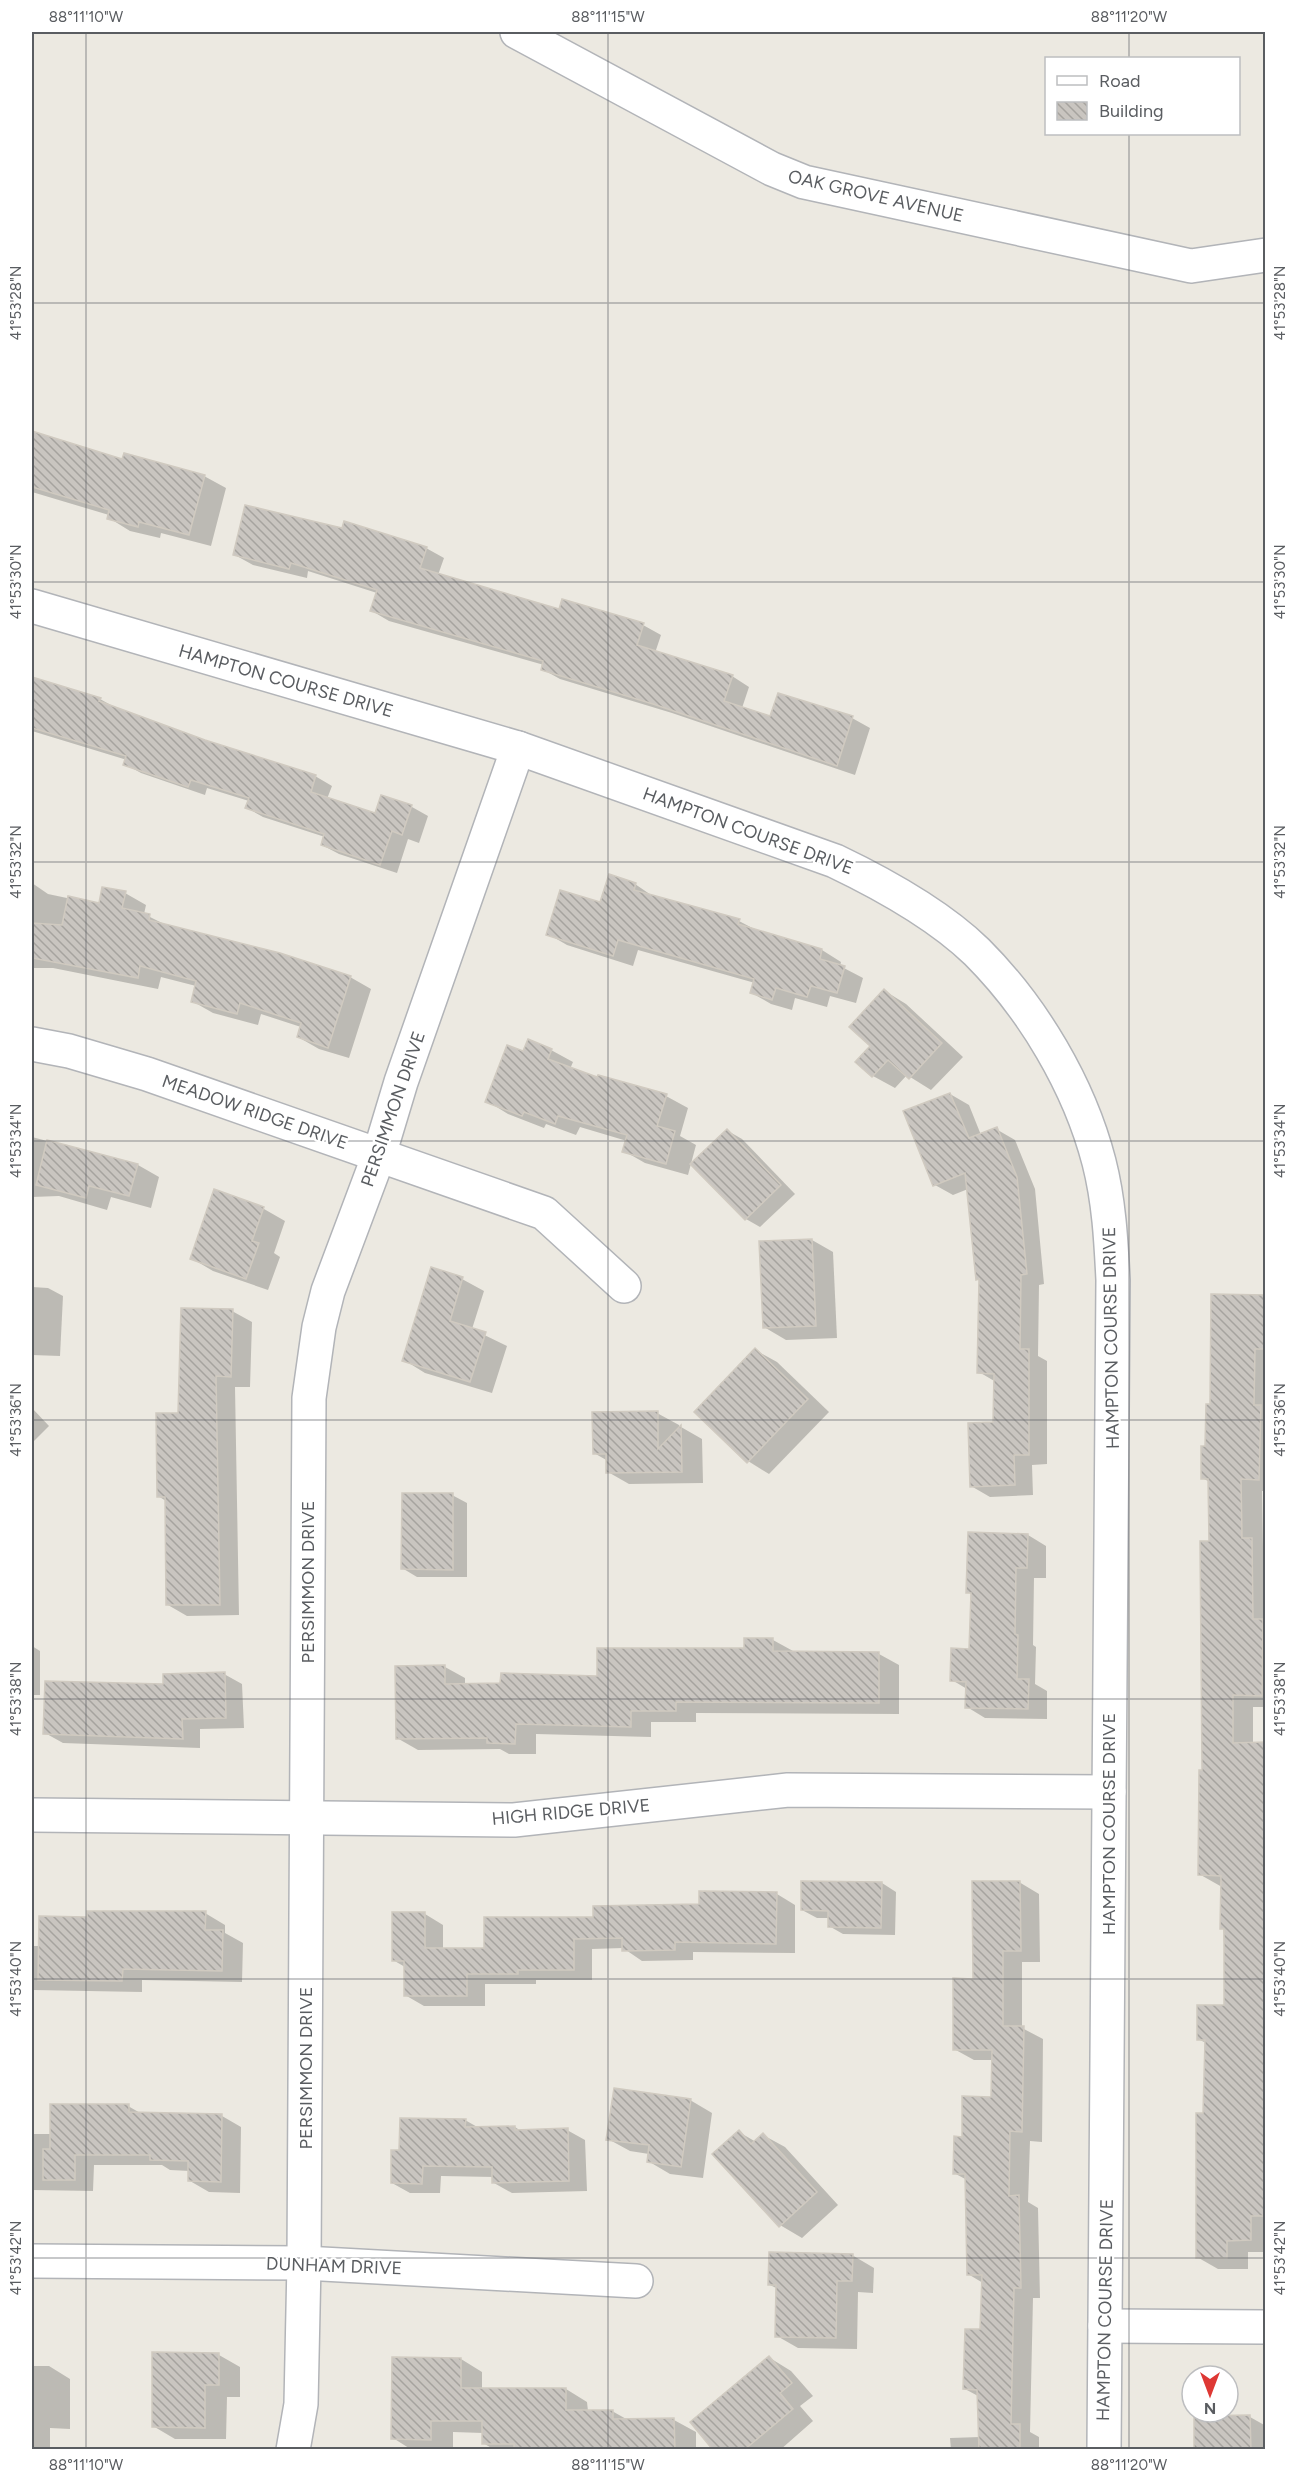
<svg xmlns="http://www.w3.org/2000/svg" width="1297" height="2481" font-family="Figtree,sans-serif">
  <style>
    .shadow { fill: #0003 }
    .building { fill: url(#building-back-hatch); stroke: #d0cac0; stroke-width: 1.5 }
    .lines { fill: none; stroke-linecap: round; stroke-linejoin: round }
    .street-casing { stroke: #b2b4b8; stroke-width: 36 }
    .street { stroke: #fff; stroke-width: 33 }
    .ticks { fill: none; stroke: #5a5d61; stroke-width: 1.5; stroke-opacity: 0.45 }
    .labels { text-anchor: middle; stroke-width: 4.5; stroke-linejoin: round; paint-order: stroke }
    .street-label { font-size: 18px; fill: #5a5d61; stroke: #fff }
    .neatline { fill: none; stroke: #5a5d61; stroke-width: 2 }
    .ticks-label { font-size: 15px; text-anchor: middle; fill: #5a5d61 }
  </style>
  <defs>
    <pattern id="building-back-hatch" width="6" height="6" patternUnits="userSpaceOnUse" patternTransform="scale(1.5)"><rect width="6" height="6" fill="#c9c5c0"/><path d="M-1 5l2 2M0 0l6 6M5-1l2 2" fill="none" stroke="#a6a39f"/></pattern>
  </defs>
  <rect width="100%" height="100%" fill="#ece9e1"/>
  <g class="shadow">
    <path d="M32,433L123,461L204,476L226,488L211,546L161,533L160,538L130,531L109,518V515L32,492Z"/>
    <path d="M426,548L444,558L438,575L560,611L643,625L661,635L655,653L732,676L749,687L742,708L771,718H852L870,728L855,775L672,713L560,679L542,669L544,665L389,621L372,611L377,593L308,571L307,578L253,565L235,555Z"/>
    <path d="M32,678L100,699L116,708L205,742L315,776L332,786L327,799L376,815L382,797L412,807L428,816L419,843L408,839L397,873L339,854L322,845L325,837L263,817L247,808L249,801L207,788L205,795L141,773L125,764L127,760L32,731Z"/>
    <path d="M32,883L48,894L100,905L125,893L146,905L144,914L170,927L350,977L371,989L349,1058L319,1049L298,1037L301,1027L261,1014L258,1025L213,1013L192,1001L196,986L161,977L158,989L53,968H32Z"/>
    <path d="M635,884L654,897L739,921L758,931L822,950L841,962L840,966L863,978L856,1003L830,996L827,1007L795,998L792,1010L771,1004L752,993L755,983L638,950L633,966L567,945L548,934Z"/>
    <path d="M885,991L906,1004L963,1057L931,1090L907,1075L895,1088L873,1076L857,1062L872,1046Z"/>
    <path d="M551,1050L573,1062L570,1069L598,1079L666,1096L688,1108L680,1136L696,1145L688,1175L645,1163L624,1151L627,1141L580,1127L576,1135L546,1124L544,1128L508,1114L487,1101L524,1053Z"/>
    <path d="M950,1094L969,1105L981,1135L996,1129L1015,1140L1035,1189L1044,1284L1039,1285L1038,1356L1047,1361V1464L1032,1465L1033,1495L990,1497L971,1486L995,1423L996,1382L979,1372L981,1281L977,1279L968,1189L953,1195L935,1185Z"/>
    <path d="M728,1131L742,1139L795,1194L760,1227L746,1219Z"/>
    <path d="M32,1137L138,1165L159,1177L151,1208L111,1197L107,1210L59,1196L32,1197Z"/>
    <path d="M215,1191L264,1209L285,1221L274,1253L280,1257L268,1290L213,1271L191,1258Z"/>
    <path d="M812,1240L833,1252L837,1338L786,1340L764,1327Z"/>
    <path d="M462,1279L484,1291L472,1329L507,1346L492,1393L425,1373L404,1360Z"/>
    <path d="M32,1287L48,1288L63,1296L60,1356L32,1355Z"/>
    <path d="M1265,1296L1266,1491H1262L1263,1546L1266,1548V1707H1253V1744H1266V2252H1248V2269H1218L1197,2257L1206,2043L1198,2039L1226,2007L1222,1887L1199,1874L1211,1542L1210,1482L1202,1478L1211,1406Z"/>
    <path d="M232,1311L252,1322L250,1387H235L239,1615L187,1616L168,1605L166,1501L158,1496L179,1414Z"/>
    <path d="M755,1350L777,1362L829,1412L769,1474L748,1461Z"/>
    <path d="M32,1408L49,1426L32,1443Z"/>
    <path d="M657,1413L679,1425V1430L681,1427L702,1439L703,1483L629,1484L608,1472V1461L594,1453Z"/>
    <path d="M452,1495L467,1503V1577H417L402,1568Z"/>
    <path d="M1028,1535L1046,1546V1578H1034L1033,1645L1036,1647L1035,1684L1047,1691V1719L985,1718L967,1707V1689L952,1680L971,1650L972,1594L968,1592Z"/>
    <path d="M746,1639L773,1640L793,1651L879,1654L899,1665V1714L696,1713V1722H651V1737L536,1734V1754H509L500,1749L418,1750L397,1738L445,1667L465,1678V1685L598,1677L746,1650Z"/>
    <path d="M32,1646L40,1651V1695H32Z"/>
    <path d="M224,1674L242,1684L244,1728L200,1729V1748L63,1743L45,1733L165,1686Z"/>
    <path d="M1019,1882L1039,1894L1040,1962H1022V2028L1043,2039L1042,2142L1030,2141L1028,2202L1038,2208L1040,2298H1033L1030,2432L1039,2437V2450H951L950,2438L980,2437L978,2396L965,2389L982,2330L983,2283L968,2274L967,2180L954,2173L963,2138L992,2098L993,2060H974L954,2049L974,1980Z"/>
    <path d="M882,1883L896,1892L895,1935L843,1934L829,1926V1918H817L802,1910Z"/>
    <path d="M777,1894L795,1905V1953L693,1952V1960L642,1961L623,1948L592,1949V1980H536V1984H485V2006H424L405,1995V1967L393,1960L425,1914L443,1925V1949H485L594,1918Z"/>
    <path d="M205,1913L225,1925V1933L243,1943L242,1982L142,1980V1992L33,1990L32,2006V1946H40L89,1918Z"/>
    <path d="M690,2100L712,2113L703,2178L670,2174L648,2161L649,2154L630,2151L608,2139Z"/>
    <path d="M128,2106L142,2114L222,2116L241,2127L240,2193L209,2192L190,2181V2171L170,2170L162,2165H94L93,2191L32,2190V2134H51Z"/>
    <path d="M465,2120L479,2128L515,2127L521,2131L567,2130L585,2140L587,2191L512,2193L494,2183V2177L441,2176L440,2193H410L392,2183L401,2152Z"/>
    <path d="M739,2132L756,2142L763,2135L785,2147L838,2205L802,2238L780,2225Z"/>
    <path d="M852,2255L874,2268L873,2293L858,2292L857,2349L798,2348L777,2336L778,2289L770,2285Z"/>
    <path d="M219,2355L240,2367V2397H227L226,2439H175L153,2426Z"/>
    <path d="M770,2358L791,2371L813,2396L800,2406L813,2421L780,2450H715Z"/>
    <path d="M461,2359L482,2372V2389H566L587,2402L588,2411H612L628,2420H674L696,2432V2450H495L483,2443V2433L453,2432V2450H412L393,2438Z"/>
    <path d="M32,2366H49L70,2379V2429L50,2428V2449H32Z"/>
    <path d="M1250,2417L1266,2426V2450H1196Z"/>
  </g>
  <g class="building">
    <path d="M32,431L122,459L124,453L205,475L189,535L139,522L138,527L107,519L109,510L32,487Z"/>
    <path d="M245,505L342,528L344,521L427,547L420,568L559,609L562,599L644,623L637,645L733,675L724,701L770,716L778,693L853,716L837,766L653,704L541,670L543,661L370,611L377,590L291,563L289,569L233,555Z"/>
    <path d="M32,677L101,698L99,701L205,740L316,775L311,792L375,813L381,795L412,805L402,835L392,831L380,865L321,845L324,834L245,808L249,798L191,780L188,787L123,765L126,756L32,728Z"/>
    <path d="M609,874L636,883L634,890L740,919L738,924L822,949L820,959L845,966L837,993L811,986L807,997L776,988L772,1000L750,993L754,979L618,940L613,956L546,935L560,890L600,902Z"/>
    <path d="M102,887L126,891L122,908L150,914L149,920L280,953L351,976L328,1048L297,1037L301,1023L240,1003L237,1014L191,1002L196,981L140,966L138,978L32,958V923L62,925L68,896L99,903Z"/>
    <path d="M884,989L942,1043L909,1079L888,1060L872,1077L855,1062L870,1046L849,1027Z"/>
    <path d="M528,1039L552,1049L548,1059L597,1077L598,1075L667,1094L657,1126L675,1131L666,1164L622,1152L627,1135L558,1116L555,1124L524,1112L522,1116L485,1102L507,1045L523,1051Z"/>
    <path d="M950,1093L969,1138L997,1127L1017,1177L1027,1274L1021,1275L1020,1349H1029V1455H1014L1015,1485L970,1487L968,1423L993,1422L994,1374L977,1373L979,1279L976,1280L965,1173L933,1186L903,1111Z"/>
    <path d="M727,1129L781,1185L745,1220L690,1164Z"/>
    <path d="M47,1140L138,1164L129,1196L89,1186L86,1198L36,1185Z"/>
    <path d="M214,1189L264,1207L252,1241L259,1243L246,1279L190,1259Z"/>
    <path d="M812,1239L816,1326L763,1328L759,1241Z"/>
    <path d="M431,1267L463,1277L450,1321L486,1332L470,1382L402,1361Z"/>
    <path d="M1211,1294L1266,1295L1265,1349H1255L1254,1405H1261L1259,1480L1241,1479L1242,1538H1252L1253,1619H1263L1262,1696L1233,1695V1743L1266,1742L1264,2216H1251V2240L1227,2241V2258H1196V2113H1203L1205,2040H1197V2005H1224V1929H1220L1221,1876L1198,1875L1199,1770H1202L1200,1541H1209L1208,1479H1201V1446H1205L1206,1404H1210Z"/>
    <path d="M181,1308L233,1309L231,1377L216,1376L220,1605H166L165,1497H157L156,1413H178Z"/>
    <path d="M755,1348L808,1399L747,1463L694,1412Z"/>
    <path d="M658,1411V1449L681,1425L682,1472L606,1473V1454H593L592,1412Z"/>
    <path d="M402,1493H453V1570L401,1569Z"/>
    <path d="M968,1532L1028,1534L1027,1568H1016L1015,1634L1018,1635L1017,1679H1029L1028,1709L965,1708L966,1682L950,1681L951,1648L969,1649L971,1593H966Z"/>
    <path d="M744,1638H773V1651L879,1652V1703L676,1702V1711H631V1727L516,1724L515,1744L487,1743V1738L396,1739L395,1666L445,1665V1684L500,1683L501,1673L597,1676V1648H744Z"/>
    <path d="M225,1672L226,1718L182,1719L183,1739L43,1734L45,1681L163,1684V1674Z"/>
    <path d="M801,1881L882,1882L881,1928L828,1927V1911L801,1910Z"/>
    <path d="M972,1881H1020L1021,1951H1003V2026H1024L1022,2132L1010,2131L1009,2196L1019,2195L1021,2288H1014L1011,2424H1020V2450H979L977,2390L963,2389L965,2329H980L982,2275H967L965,2174H953L954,2136L962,2137V2096L991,2097L992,2050H953V1978L973,1979Z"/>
    <path d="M699,1891L777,1892L776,1944L675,1942V1950L622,1951V1938L574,1939V1970H518V1974H467V1996H404V1961H392V1912H425V1948H484V1917H593V1906L699,1904Z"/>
    <path d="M87,1911H206L205,1930H223L222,1971L123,1969L122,1981L38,1980L39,1916L87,1917Z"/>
    <path d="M614,2088L691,2099L681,2167L647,2162L649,2145L606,2140Z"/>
    <path d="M50,2104H129V2112L222,2114L221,2182L188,2181V2161L150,2160V2155H75V2180H43V2149H50Z"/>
    <path d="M400,2118L466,2119L465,2127L515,2126V2130L568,2128L569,2181L492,2183V2167L423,2166L422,2184L391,2183V2150H399Z"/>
    <path d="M739,2130L751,2144L763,2133L817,2192L779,2227L712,2154Z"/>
    <path d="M769,2252L853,2254L852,2281H837L836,2338L775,2337L776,2285H768Z"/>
    <path d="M152,2352L219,2353V2385H205V2428L152,2427Z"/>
    <path d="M769,2356L792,2383L780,2393L793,2409L744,2450H713L690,2422Z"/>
    <path d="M392,2357L461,2358V2388H566V2410H613V2419L674,2418L675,2450H514V2444H482V2421H431V2440L391,2439Z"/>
    <path d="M1250,2415L1251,2450H1194V2416Z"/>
  </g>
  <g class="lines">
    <g class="street-casing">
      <g id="street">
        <path d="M517,32L772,169L804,182L1191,266L1266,255"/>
        <path d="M32,606L518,748L835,861C883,884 939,915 977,952C1033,1008 1079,1085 1099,1162C1109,1201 1111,1240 1113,1280L1104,2450"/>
        <path d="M32,1044L69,1051L147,1074L544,1213L624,1286"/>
        <path d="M32,1815L514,1820L788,1790L1109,1792"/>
        <path d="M32,2261L304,2263L636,2281"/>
        <path d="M1105,2326L1266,2327"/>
        <path d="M293,2450L301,2404L304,2263L309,1398L319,1327L328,1291L379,1155L401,1082L518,748"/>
      </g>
    </g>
    <use href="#street" class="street"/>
  </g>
  <path class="ticks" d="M86,32V2450M608,32V2450M1129,32V58M1129,134V2450M32,303H1266M32,582H1266M32,862H1266M32,1141H1266M32,1420H1266M32,1699H1266M32,1979H1266M32,2258H1266"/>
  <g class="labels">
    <g class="street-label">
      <text transform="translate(876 196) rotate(13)" y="6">OAK GROVE AVENUE</text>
      <text transform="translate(286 681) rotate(16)" y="6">HAMPTON COURSE DRIVE</text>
      <text transform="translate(748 831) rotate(20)" y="6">HAMPTON COURSE DRIVE</text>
      <text transform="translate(393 1109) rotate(-71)" y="6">PERSIMMON DRIVE</text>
      <text transform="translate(255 1112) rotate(19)" y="6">MEADOW RIDGE DRIVE</text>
      <text transform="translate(1111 1338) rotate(-91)" y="6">HAMPTON COURSE DRIVE</text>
      <text transform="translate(308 1582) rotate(-90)" y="6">PERSIMMON DRIVE</text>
      <text transform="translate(571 1812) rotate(-5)" y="6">HIGH RIDGE DRIVE</text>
      <text transform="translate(1109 1824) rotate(-90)" y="6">HAMPTON COURSE DRIVE</text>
      <text transform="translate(306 2068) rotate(-90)" y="6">PERSIMMON DRIVE</text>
      <text transform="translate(334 2266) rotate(2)" y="6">DUNHAM DRIVE</text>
      <text transform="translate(1105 2310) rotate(-89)" y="6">HAMPTON COURSE DRIVE</text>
    </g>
  </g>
  <rect width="1297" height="2481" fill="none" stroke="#ffffff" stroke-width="66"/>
  <rect x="1045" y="57" width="195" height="78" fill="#ffffff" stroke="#bdbec0" stroke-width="1.5"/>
  <rect x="1057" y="76" width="30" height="9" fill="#ffffff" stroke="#bdbec0" stroke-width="1.5"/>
  <text x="1099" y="87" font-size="18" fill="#5a5d61">Road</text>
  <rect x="1057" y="102" width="30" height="18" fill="url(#building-back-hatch)" stroke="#bdbec0" stroke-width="1.5"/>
  <text x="1099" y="117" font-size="18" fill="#5a5d61">Building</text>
  <g transform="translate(1210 2394) rotate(180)"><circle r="28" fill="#ffffff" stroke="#bdbec0" stroke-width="1.5"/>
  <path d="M0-4.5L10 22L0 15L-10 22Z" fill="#de3834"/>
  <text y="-9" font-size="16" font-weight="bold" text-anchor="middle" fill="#5a5d61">N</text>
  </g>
  <rect x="33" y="33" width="1231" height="2415" class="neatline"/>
  <g class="ticks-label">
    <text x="86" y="22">88°11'10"W</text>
    <text x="608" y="22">88°11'15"W</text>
    <text x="1129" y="22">88°11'20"W</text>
    <text transform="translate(1280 303) rotate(-90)" y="5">41°53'28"N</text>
    <text transform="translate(16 303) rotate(-90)" y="5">41°53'28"N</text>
    <text transform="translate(1280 582) rotate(-90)" y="5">41°53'30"N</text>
    <text transform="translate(16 582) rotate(-90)" y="5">41°53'30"N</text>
    <text transform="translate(1280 862) rotate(-90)" y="5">41°53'32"N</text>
    <text transform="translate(16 862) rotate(-90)" y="5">41°53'32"N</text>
    <text transform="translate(1280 1141) rotate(-90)" y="5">41°53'34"N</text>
    <text transform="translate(16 1141) rotate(-90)" y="5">41°53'34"N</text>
    <text transform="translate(1280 1420) rotate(-90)" y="5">41°53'36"N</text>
    <text transform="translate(16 1420) rotate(-90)" y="5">41°53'36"N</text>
    <text transform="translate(1280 1699) rotate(-90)" y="5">41°53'38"N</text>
    <text transform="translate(16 1699) rotate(-90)" y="5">41°53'38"N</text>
    <text transform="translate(1280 1979) rotate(-90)" y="5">41°53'40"N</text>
    <text transform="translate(16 1979) rotate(-90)" y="5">41°53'40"N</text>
    <text transform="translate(1280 2258) rotate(-90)" y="5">41°53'42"N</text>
    <text transform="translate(16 2258) rotate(-90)" y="5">41°53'42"N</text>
    <text x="86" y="2470">88°11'10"W</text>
    <text x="608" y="2470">88°11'15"W</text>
    <text x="1129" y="2470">88°11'20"W</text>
  </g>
</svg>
